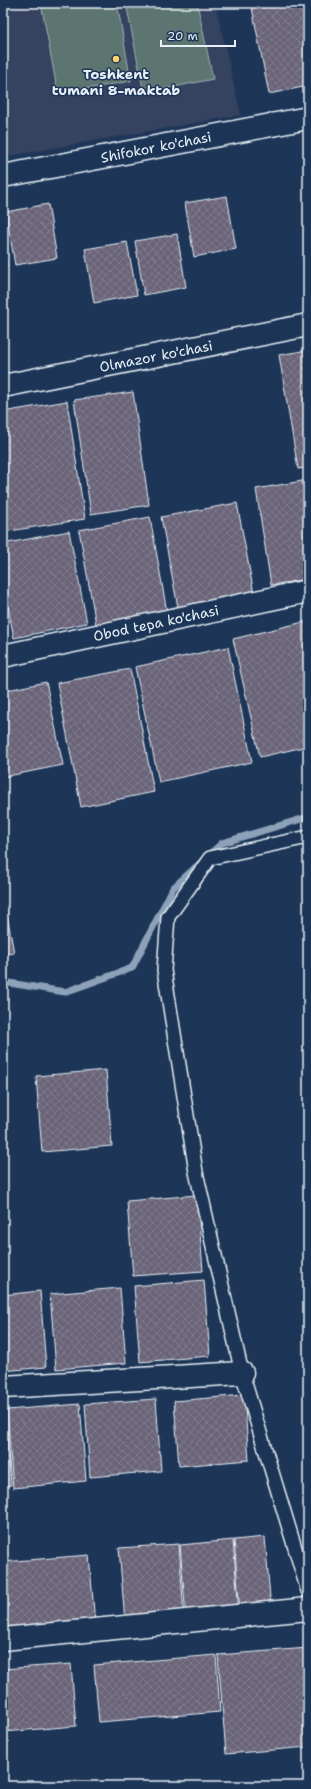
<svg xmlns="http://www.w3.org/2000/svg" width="311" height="1789" font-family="'Shantell Sans',sans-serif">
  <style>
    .built { fill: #344361 }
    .pitch { fill: #5c7470; stroke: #a2b2b4 }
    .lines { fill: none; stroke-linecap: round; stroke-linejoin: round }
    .stream { stroke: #8da2b9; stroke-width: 7 }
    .building { fill: url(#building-cross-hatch); stroke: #e8f1f8 }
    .lane-casing { stroke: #e8f1f8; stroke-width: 16 }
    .street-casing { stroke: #e8f1f8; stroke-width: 25 }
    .lane { stroke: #1d3557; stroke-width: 13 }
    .street { stroke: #1d3557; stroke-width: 22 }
    .poi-dot { fill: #ffd166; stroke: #1d3557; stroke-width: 1.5 }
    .labels { text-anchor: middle; stroke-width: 3; stroke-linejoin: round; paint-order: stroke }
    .poi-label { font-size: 14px; font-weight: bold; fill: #e8f1f8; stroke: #1d3557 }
    .street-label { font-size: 14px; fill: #e8f1f8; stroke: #1d3557 }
  </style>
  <defs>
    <pattern id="building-cross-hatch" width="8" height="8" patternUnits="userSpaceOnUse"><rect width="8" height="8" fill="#6a6479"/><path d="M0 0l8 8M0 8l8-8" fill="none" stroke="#7f7b8d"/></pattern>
  </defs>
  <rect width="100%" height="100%" fill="#1d3557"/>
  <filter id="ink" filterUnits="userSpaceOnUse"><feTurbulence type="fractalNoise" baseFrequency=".025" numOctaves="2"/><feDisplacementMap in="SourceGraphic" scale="8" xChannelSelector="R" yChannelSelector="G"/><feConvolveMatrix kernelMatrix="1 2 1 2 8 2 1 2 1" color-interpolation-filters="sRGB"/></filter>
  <g filter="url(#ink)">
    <path class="built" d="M3,3H215L241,115L3,157Z"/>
    <g class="pitch">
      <path d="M41,3H117L131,81L58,94Z"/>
      <path d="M126,3H197L213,79L144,93Z"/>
    </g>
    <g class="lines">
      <path class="stream" d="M3,982L65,992L132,968L173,888L222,843L308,817"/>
    </g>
    <g class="building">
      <path d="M251,3H308V86L269,94Z"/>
      <path d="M227,196L236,249L194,257L185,203Z"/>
      <path d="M48,204L57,258L15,265L6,212Z"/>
      <path d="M177,234L186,287L144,295L135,241Z"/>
      <path d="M127,242L137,295L94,303L85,249Z"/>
      <path d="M3,243L7,267H3Z"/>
      <path d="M308,350V468L298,469L279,355Z"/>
      <path d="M133,392L149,505L91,514L74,400Z"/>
      <path d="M67,401L85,519L3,532V412Z"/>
      <path d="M308,480V579L271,585L256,489Z"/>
      <path d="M237,503L255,599L179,613L161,517Z"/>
      <path d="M150,517L167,612L96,624L79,530Z"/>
      <path d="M69,531L87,623L14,638L3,582V544Z"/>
      <path d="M308,621V746L260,757L233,639Z"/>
      <path d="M228,647L252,762L159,782L135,667Z"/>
      <path d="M130,669L154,792L81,807L57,683Z"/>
      <path d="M46,682L63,765L3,777V691Z"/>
      <path d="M3,893L14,953L3,955Z"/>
      <path d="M106,1070L112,1146L42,1152L36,1076Z"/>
      <path d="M197,1195L203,1271L133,1276L127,1201Z"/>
      <path d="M204,1280L210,1356L140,1362L134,1286Z"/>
      <path d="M120,1288L126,1363L56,1369L50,1294Z"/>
      <path d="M40,1291L46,1367L3,1371V1295Z"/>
      <path d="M244,1395L249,1460L179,1466L174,1401Z"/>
      <path d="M156,1399L161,1471L90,1477L85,1404Z"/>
      <path d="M80,1404L86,1481L13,1488L7,1410Z"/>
      <path d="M3,1409H5L11,1485L3,1486Z"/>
      <path d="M265,1537L271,1610L240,1612L234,1540Z"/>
      <path d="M233,1540L239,1613L186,1617L180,1545Z"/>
      <path d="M179,1544L184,1617L125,1622L119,1548Z"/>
      <path d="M89,1555L95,1623L3,1630V1562Z"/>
      <path d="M308,1648V1747L226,1754L218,1655Z"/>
      <path d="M216,1655L220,1712L99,1722L94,1665Z"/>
      <path d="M71,1664L76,1726L3,1732V1669Z"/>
    </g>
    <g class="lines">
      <g class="lane-casing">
        <path id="lane" d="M308,837L210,858L168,917L164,970L196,1172L242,1373L308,1591"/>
      </g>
      <g class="street-casing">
        <g id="street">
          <path d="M3,176L308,118"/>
          <path d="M3,386L308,325"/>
          <path d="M3,656L308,591"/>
          <path d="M3,1387L242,1373"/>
          <path d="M3,1639L308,1609"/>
        </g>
      </g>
      <use href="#lane" class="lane"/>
      <use href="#street" class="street"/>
    </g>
  </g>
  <circle class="poi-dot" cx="116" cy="59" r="4"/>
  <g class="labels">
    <g class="poi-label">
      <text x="116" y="79">Toshkent<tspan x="116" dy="16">tumani 8-maktab</tspan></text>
    </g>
    <g class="street-label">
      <text transform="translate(156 147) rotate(-11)" y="5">Shifokor ko'chasi</text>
      <text transform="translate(156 356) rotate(-11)" y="5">Olmazor ko'chasi</text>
      <text transform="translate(156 623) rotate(-12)" y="5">Obod tepa ko'chasi</text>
    </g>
  </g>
  <rect width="311" height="1789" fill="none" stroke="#1d3557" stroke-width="16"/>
  <rect x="8" y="8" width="295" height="1773" fill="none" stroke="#e8f1f8" stroke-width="1.5" filter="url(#ink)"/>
  <path d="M161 40v6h74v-6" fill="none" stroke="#e8f1f8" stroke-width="2"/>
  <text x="167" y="40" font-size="12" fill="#e8f1f8" stroke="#1d3557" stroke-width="3" paint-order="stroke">20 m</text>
</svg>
